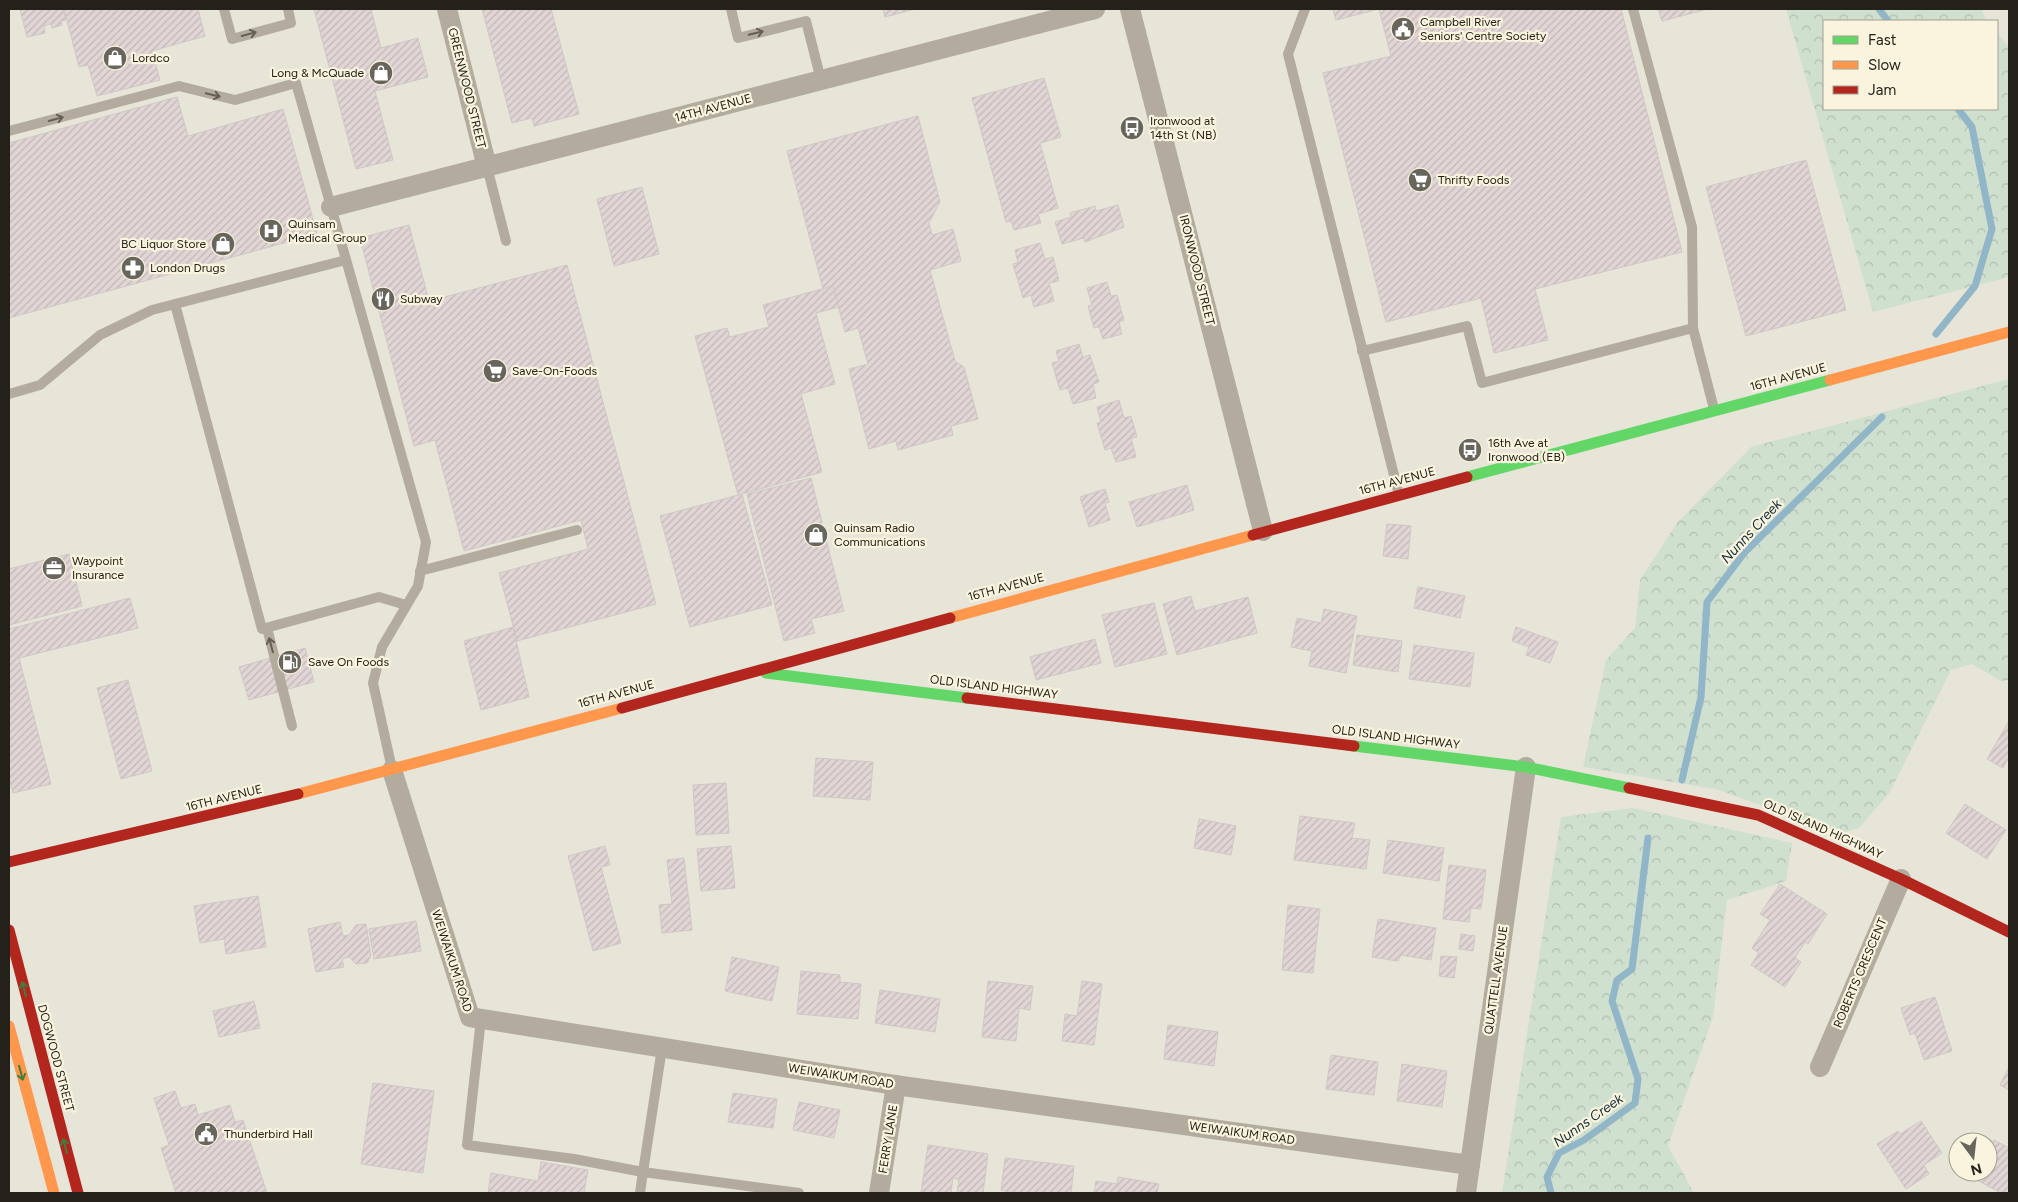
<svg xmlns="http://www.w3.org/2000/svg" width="2018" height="1202" font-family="Figtree,sans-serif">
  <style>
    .forest { fill: url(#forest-crowns) }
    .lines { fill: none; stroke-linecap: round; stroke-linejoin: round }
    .stream { stroke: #90b6c7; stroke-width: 7 }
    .building { fill: url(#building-hatch); stroke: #cec8c5 }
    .lane { stroke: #b2ab9e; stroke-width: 10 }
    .street { stroke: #b2ab9e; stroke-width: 20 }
    .fast { stroke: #63d668; stroke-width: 11 }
    .slow { stroke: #ff974d; stroke-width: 11 }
    .jam { stroke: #b3261e; stroke-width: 11 }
    .oneway { stroke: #635f55 }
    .oneway2 { stroke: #437c40 }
    .labels { text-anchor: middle; stroke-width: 4.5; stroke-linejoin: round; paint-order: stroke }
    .poi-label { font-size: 12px; fill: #232119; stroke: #faf4df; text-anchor: start }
    .street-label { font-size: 12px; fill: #232119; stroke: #faf4df }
    .water-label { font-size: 14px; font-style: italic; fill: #122d3a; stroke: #faf4df }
  </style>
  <defs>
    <pattern id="forest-crowns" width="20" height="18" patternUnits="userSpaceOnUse" patternTransform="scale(1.25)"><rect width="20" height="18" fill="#cfe0cf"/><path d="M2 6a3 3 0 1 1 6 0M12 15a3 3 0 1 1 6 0" fill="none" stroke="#b1c0b1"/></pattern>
    <pattern id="building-hatch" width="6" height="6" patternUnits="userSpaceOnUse" patternTransform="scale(1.25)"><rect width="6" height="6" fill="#e2d5d5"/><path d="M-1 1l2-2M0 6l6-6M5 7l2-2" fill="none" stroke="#c2b7b6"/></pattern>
  </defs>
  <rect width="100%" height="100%" fill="#e7e4d8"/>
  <g class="forest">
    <path d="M1786,9H1981L1987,21H1824V109H1997V33L2009,47V277L1873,312Z"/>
    <path d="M2009,379V680L2001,681L1972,664L1951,670L1890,792L1859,828L1841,833L1715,789L1583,767L1606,660L1635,628L1640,580L1677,523L1751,447Z"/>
    <path d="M1633,808L1792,843L1786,881L1727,900L1713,1017L1668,1146L1694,1193H1502L1561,817Z"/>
  </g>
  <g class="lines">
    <g class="stream">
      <path d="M1879,9L1888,21"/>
      <path d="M1936,334L1975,286L1992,229L1972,127L1958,109"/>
      <path d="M1682,780L1701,697L1707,602L1745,552L1882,417"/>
      <path d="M1551,1193L1547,1177L1559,1153L1584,1140L1635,1103L1638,1079L1612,1001L1617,980L1632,969L1648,838"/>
    </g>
  </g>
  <g class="building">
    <path d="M20,9H63L66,20L61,21L62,25L52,28L51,24L44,26L45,33L27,37Z"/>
    <path d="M64,9H198L205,36L152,51L160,80L97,96L88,65L79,67Z"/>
    <path d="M314,9H371L381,48L418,38L428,77L375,91L393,160L356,169Z"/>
    <path d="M482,9H551L579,114L534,126L532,118L512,123Z"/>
    <path d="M883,9H915L885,17Z"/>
    <path d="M1333,9H1621L1682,252L1535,289L1548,340L1494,353L1481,298L1386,322L1323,73L1391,56L1379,9L1336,20Z"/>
    <path d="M1658,9H1708L1662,21Z"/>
    <path d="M1044,78L1061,137L1040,143L1058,208L1038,214L1041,223L1014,230L1011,221L1006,222L972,98Z"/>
    <path d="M177,97L188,136L283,109L317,234L9,318V143Z"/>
    <path d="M918,116L940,202L929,223L932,235L953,229L961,261L930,270L955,361L964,367L978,419L951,426L953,435L898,450L896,441L869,449L849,369L868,364L858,328L845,332L833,286L823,289L787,151Z"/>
    <path d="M1806,160L1846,310L1746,336L1706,187Z"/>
    <path d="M642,187L659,254L614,266L597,199Z"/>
    <path d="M1118,205L1124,227L1085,242L1084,238L1062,244L1055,222L1071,217L1070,213L1095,206L1096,211Z"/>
    <path d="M409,225L429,301L567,265L656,604L517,641L499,573L588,549L581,520L464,551L435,440L414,446L360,238Z"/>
    <path d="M1040,243L1045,259L1053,257L1059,281L1049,283L1054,301L1034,307L1031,295L1023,298L1013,264L1018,263L1015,250Z"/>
    <path d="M1107,282L1111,296L1117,295L1124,320L1119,322L1122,334L1103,339L1099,327L1094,328L1088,306L1092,305L1087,288Z"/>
    <path d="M833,286L839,307L816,313L835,384L801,394L822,472L738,495L695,336L727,328L730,337L769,327L763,305Z"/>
    <path d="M1079,344L1083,357L1090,355L1099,382L1093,384L1096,398L1073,404L1068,388L1060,390L1052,363L1059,361L1056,351Z"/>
    <path d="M1119,400L1124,418L1131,416L1137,437L1131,438L1136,457L1116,462L1111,448L1105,450L1097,423L1101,422L1097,407Z"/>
    <path d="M811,478L844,611L811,619L815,633L784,641L747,494Z"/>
    <path d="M1187,485L1194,510L1137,527L1129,502Z"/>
    <path d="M1105,489L1109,502L1105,503L1110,520L1089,527L1080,497Z"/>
    <path d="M742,494L772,605L690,627L660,516Z"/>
    <path d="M1387,524L1411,526L1408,559L1383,556Z"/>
    <path d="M69,554L82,606L9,625V569Z"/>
    <path d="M1418,587L1465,596L1460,618L1414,608Z"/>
    <path d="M1191,596L1195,611L1248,597L1257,633L1177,655L1163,604Z"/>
    <path d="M130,598L138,628L19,658L51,784L13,793L9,777V629Z"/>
    <path d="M1154,603L1167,654L1115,667L1102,615Z"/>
    <path d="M1324,609L1357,616L1346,673L1309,666L1312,651L1291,647L1297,618L1321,623Z"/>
    <path d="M513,627L529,697L481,710L464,641Z"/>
    <path d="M1516,627L1558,642L1550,663L1526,655L1529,647L1512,641Z"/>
    <path d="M1357,635L1402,641L1398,672L1353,665Z"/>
    <path d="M1095,639L1101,663L1036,680L1030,657Z"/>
    <path d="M1414,645L1474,653L1470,687L1409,679Z"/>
    <path d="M305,648L314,682L249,700L239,667Z"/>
    <path d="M128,680L152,771L121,779L97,688Z"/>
    <path d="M2009,721V757L2003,768L1987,759Z"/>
    <path d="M816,758L873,762L870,800L813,796Z"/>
    <path d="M726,783L729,833L696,835L693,785Z"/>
    <path d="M1965,804L2006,830L1987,859L1946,833Z"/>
    <path d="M1300,816L1355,823L1352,838L1370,840L1366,869L1294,860Z"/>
    <path d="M1199,819L1236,826L1231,855L1194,848Z"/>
    <path d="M1388,840L1444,848L1439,881L1383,873Z"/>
    <path d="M605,846L610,865L601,867L621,943L593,951L568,856Z"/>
    <path d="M731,846L735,888L701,891L697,849Z"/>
    <path d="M684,858L692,930L662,933L659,905L672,904L667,860Z"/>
    <path d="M1449,865L1486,870L1481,909L1471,908L1469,922L1443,919Z"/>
    <path d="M1780,884L1827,914L1808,944L1805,942L1795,958L1801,962L1785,987L1751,965L1759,953L1752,948L1770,920L1760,914Z"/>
    <path d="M258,896L266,947L226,954L224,939L200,943L194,906Z"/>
    <path d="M1288,905L1320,909L1313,973L1282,970Z"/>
    <path d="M1378,919L1436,928L1431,960L1401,955L1398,961L1372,957Z"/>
    <path d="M416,921L421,951L374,959L369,929Z"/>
    <path d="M340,922L343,936L349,935L356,925L366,924L371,956L367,963L356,964L349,957L342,959L344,967L316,972L308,929Z"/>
    <path d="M1461,934L1475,936L1473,951L1459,949Z"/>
    <path d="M1441,956L1457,957L1454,978L1439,976Z"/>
    <path d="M732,957L779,967L772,1001L725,991Z"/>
    <path d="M801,971L840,975V982L861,984L858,1019L797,1014Z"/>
    <path d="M988,981L1033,986L1030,1010L1019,1008L1016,1041L982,1037Z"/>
    <path d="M1082,981L1102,984L1094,1045L1062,1041L1065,1014L1077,1016Z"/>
    <path d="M880,990L940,999L935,1032L875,1023Z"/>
    <path d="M1935,997L1952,1051L1924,1060L1915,1033L1910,1035L1901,1008Z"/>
    <path d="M254,1001L260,1028L219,1037L213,1011Z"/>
    <path d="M1168,1025L1218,1032L1214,1066L1164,1059Z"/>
    <path d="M1331,1055L1378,1062L1374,1095L1326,1089Z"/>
    <path d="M1402,1064L1447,1071L1442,1107L1397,1101Z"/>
    <path d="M2009,1067V1090L2000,1085Z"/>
    <path d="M373,1083L434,1091L423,1173L361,1164Z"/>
    <path d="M175,1091L181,1108L195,1104L198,1115L230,1105L235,1122L243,1120L267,1193H176L161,1148L169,1145L154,1098Z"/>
    <path d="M733,1093L777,1099L773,1128L728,1122Z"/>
    <path d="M799,1102L840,1110L834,1138L793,1130Z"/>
    <path d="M1921,1121L1942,1153L1924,1165L1929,1174L1906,1189L1877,1144L1898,1131L1900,1134Z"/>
    <path d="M1994,1140L2009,1148V1193H2001L1973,1178L1976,1172H1988V1151Z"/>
    <path d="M928,1145L988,1154L983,1193H957L959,1180L953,1178L951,1193H921Z"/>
    <path d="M1005,1158L1074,1166L1071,1193H1013L1001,1190Z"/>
    <path d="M541,1162L588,1170L584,1192L592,1193H488L491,1173L538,1181Z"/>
    <path d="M1118,1177L1159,1184L1157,1193H1094L1096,1181L1117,1184Z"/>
  </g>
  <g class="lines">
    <g class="lane">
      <path d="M224,9L232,39L291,23L288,9"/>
      <path d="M731,9L738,38L806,21L821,80"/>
      <path d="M1305,9L1288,54L1399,495"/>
      <path d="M1633,9L1692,227L1693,328"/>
      <path d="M9,131L179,86L235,100L296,83L426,542L418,586L382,647L373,683L392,769"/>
      <path d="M487,167L506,241"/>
      <path d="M175,304L262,629L379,597L406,605"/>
      <path d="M1362,351L1467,326L1482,383L1693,328L1714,409"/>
      <path d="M9,394L40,385L100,335L152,310L346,260"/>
      <path d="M420,571L577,530"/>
      <path d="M267,628L292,726"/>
      <path d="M481,1019L467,1145L574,1159L643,1172L662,1048"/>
      <path d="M640,1193L643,1172L799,1193"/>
    </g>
    <g class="street">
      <path d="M447,9L487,167"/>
      <path d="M1130,9L1263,531"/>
      <path d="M331,207L1095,9"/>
      <path d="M392,770L470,1017L896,1085L1470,1165"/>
      <path d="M1820,1067L1901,879"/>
      <path d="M879,1193L896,1085"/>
      <path d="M1466,1193L1526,767"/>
    </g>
    <g class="fast">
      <path d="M1467,477L1830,380"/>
      <path d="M766,673L967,698"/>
      <path d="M1354,746L1526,767L1629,788"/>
    </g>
    <g class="slow">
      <path d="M1830,380L2009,332"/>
      <path d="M950,618L1253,535"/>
      <path d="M298,794L622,708"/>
      <path d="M9,1026L54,1193"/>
    </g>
    <g class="jam">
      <path d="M1253,535L1467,477"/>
      <path d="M967,698L1354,746"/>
      <path d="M622,708L950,618"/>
      <path d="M1629,788L1758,815L1901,879L2009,932"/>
      <path d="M9,862L298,794"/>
      <path d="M9,930L78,1193"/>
    </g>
  </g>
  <defs><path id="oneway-shaft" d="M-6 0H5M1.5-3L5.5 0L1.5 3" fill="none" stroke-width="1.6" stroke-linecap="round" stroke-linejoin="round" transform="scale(1.25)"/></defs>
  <g class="oneway">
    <use href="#oneway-shaft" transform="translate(756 33) rotate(-14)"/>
    <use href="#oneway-shaft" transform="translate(249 34) rotate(-15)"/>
    <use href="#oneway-shaft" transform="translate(213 95) rotate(14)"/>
    <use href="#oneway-shaft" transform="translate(56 119) rotate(-15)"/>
    <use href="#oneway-shaft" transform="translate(271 645) rotate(-105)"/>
  </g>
  <g class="oneway2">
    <use href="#oneway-shaft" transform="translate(24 989) rotate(-105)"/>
    <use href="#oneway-shaft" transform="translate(21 1073) rotate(75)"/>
    <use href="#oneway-shaft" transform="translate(65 1146) rotate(-105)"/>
  </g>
  <defs>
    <g id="civic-disc" transform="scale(1.25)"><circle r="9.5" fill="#68655c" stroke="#faf4df"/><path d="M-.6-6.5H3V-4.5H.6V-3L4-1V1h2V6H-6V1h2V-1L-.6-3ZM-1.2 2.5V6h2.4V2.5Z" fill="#fff"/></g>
    <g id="shop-disc" transform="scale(1.25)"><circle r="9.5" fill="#68655c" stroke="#faf4df"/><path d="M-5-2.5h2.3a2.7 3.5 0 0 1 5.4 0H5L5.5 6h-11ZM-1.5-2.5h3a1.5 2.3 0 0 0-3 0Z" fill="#fff"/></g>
    <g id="bus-disc" transform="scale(1.25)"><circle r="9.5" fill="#68655c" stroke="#faf4df"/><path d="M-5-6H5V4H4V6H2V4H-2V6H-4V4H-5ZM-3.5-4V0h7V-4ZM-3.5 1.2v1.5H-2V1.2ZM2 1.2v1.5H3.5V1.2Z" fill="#fff"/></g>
    <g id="supermarket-disc" transform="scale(1.25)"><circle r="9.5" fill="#68655c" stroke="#faf4df"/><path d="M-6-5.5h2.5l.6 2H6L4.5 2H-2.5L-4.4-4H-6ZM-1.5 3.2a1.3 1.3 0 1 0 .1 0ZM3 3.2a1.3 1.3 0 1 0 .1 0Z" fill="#fff"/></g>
    <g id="hospital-disc" transform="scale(1.25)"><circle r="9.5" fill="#68655c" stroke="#faf4df"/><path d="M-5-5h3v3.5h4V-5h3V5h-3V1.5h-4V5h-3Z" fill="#fff"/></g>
    <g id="pharmacy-disc" transform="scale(1.25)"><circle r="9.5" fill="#68655c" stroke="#faf4df"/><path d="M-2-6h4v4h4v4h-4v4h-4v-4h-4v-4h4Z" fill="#fff"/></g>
    <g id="restaurant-disc" transform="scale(1.25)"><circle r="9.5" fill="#68655c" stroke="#faf4df"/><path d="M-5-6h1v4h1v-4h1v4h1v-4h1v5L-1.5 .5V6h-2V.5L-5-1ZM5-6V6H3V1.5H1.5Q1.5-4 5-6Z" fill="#fff"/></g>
    <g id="office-disc" transform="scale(1.25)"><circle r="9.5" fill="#68655c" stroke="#faf4df"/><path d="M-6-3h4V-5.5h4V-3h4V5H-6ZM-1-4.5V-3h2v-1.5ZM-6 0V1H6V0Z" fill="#fff"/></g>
    <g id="fuel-disc" transform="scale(1.25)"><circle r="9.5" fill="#68655c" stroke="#faf4df"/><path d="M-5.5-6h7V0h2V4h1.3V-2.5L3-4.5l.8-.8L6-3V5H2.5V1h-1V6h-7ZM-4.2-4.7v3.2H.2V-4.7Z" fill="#fff"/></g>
  </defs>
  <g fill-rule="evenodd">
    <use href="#civic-disc" x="1403" y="29"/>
    <use href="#shop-disc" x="115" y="58"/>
    <use href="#shop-disc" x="381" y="73"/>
    <use href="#bus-disc" x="1132" y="128"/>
    <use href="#supermarket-disc" x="1420" y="180"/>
    <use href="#hospital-disc" x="271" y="231"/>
    <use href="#shop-disc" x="223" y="244"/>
    <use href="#pharmacy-disc" x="133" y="268"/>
    <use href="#restaurant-disc" x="383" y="299"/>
    <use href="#supermarket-disc" x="495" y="371"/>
    <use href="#bus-disc" x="1470" y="450"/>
    <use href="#shop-disc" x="816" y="535"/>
    <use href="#office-disc" x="54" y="568"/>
    <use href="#fuel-disc" x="290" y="662"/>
    <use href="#civic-disc" x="206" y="1134"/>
  </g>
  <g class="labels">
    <g class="poi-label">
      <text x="1420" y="26">Campbell River<tspan x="1420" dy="14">Seniors' Centre Society</tspan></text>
      <text x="132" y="62">Lordco</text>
      <text x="364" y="77" text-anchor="end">Long &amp; McQuade</text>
      <text x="1150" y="125">Ironwood at<tspan x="1150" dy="14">14th St (NB)</tspan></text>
      <text x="1438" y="184">Thrifty Foods</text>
      <text x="288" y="228">Quinsam<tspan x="288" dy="14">Medical Group</tspan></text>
      <text x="206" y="248" text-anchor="end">BC Liquor Store</text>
      <text x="150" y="272">London Drugs</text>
      <text x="400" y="303">Subway</text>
      <text x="512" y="375">Save-On-Foods</text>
      <text x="1488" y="447">16th Ave at<tspan x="1488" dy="14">Ironwood (EB)</tspan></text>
      <text x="834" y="532">Quinsam Radio<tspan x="834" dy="14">Communications</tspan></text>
      <text x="72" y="565">Waypoint<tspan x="72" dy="14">Insurance</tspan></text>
      <text x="308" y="666">Save On Foods</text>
      <text x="224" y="1138">Thunderbird Hall</text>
    </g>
    <g class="street-label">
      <text transform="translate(467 88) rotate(76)" y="4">GREENWOOD STREET</text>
      <text transform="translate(713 108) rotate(-15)" y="4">14TH AVENUE</text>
      <text transform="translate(1197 270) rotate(76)" y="4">IRONWOOD STREET</text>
      <text transform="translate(1788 377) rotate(-15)" y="4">16TH AVENUE</text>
      <text transform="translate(1397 481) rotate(-15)" y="4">16TH AVENUE</text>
      <text transform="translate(1006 587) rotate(-15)" y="4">16TH AVENUE</text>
      <text transform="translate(994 687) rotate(7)" y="4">OLD ISLAND HIGHWAY</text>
      <text transform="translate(616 694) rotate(-15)" y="4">16TH AVENUE</text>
      <text transform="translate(1396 737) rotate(7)" y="4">OLD ISLAND HIGHWAY</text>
      <text transform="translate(224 798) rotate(-14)" y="4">16TH AVENUE</text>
      <text transform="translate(1823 829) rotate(24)" y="4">OLD ISLAND HIGHWAY</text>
      <text transform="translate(452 961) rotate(72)" y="4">WEIWAIKUM ROAD</text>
      <text transform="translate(1860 973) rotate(-67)" y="4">ROBERTS CRESCENT</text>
      <text transform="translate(1496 980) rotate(-82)" y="4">QUATTELL AVENUE</text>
      <text transform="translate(56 1058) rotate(75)" y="4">DOGWOOD STREET</text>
      <text transform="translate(841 1076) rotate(9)" y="4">WEIWAIKUM ROAD</text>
      <text transform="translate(1242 1133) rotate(8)" y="4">WEIWAIKUM ROAD</text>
      <text transform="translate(888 1139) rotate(-81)" y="4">FERRY LANE</text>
    </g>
    <g class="water-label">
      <text transform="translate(1751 531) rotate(-47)" y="5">Nunns Creek</text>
      <text transform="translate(1588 1120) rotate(-35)" y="5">Nunns Creek</text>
    </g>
  </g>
  <rect width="2018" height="1202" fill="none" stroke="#232119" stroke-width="20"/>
  <rect x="1823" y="20" width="175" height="90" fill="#faf4df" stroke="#a4a090"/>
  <rect x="1833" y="36" width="25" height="8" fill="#63d668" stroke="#a4a090"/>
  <text x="1868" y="45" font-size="15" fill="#232119">Fast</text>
  <rect x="1833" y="61" width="25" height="8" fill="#ff974d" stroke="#a4a090"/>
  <text x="1868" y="70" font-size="15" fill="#232119">Slow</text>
  <rect x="1833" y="86" width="25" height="8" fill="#b3261e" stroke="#a4a090"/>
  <text x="1868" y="95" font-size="15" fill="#232119">Jam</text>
  <g transform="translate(1973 1157) rotate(165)"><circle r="24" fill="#faf4df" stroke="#a4a090"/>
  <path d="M0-4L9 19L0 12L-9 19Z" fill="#68655c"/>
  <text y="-8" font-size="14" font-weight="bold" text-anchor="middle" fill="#232119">N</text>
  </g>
</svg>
